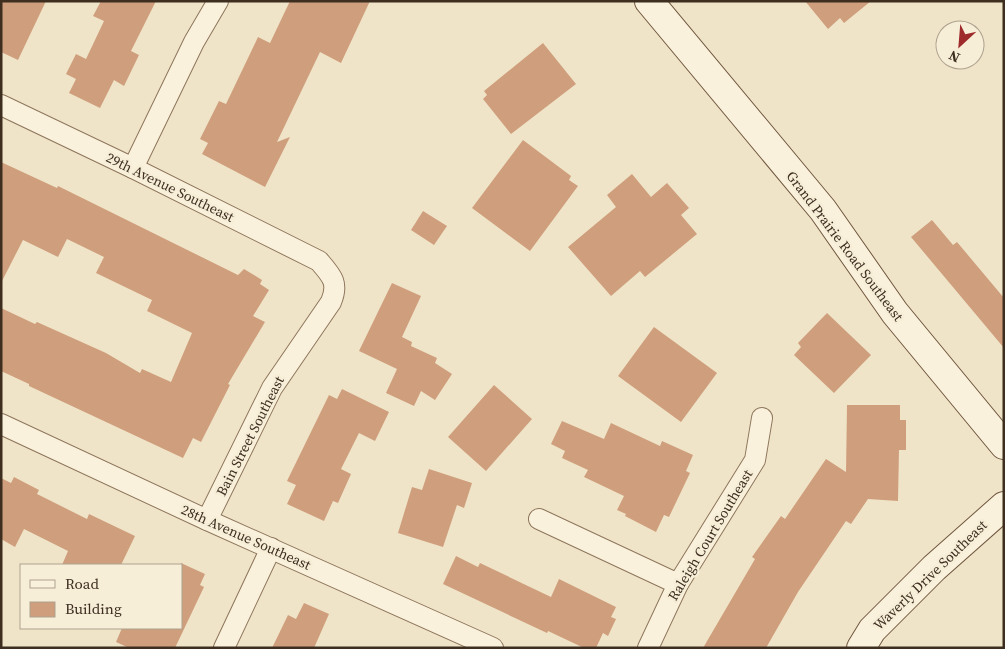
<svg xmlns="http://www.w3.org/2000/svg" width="1005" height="649" font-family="'Source Serif 4',serif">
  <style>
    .building { fill: #cf9f7d }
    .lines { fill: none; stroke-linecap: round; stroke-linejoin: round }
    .minor-casing { stroke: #8d765c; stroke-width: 22 }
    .secondary-casing { stroke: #6f573f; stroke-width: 30 }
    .minor { stroke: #faf1dc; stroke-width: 20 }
    .secondary { stroke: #faf1dc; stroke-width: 28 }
    .labels { text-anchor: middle; stroke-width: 5; stroke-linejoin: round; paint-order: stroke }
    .street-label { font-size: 14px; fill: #3d2e20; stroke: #f7eed8 }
  </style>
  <rect width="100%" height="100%" fill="#f0e4c8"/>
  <g class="building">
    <path d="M1,1H46L18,60L1,52Z"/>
    <path d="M101,1H156L131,51L139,55L124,86L114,80L100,108L69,93L76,79L66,74L76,54L86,59L104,21L93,16Z"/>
    <path d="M290,1H370L341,63L320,52L277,142L290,137L265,187L202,154L208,143L200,139L219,101L226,104L258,37L270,43Z"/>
    <path d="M805,1H871L844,23L840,18L828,29Z"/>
    <path d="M543,43L576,84L511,134L483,99L487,95L484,91Z"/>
    <path d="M523,140L571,176L569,180L578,186L530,251L472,208Z"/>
    <path d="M1,162L57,188L58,186L238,275L244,269L262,280L260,284L269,290L253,316L265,322L228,384L230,385L201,442L193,438L183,458L29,386V384L1,371V308L35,324L37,322L106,353L140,373L142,369L171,382L192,333L147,311L152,300L96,273L104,257L67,239L58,257L23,240L1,283Z"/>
    <path d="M632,174L651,197L667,183L689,208L681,215L697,234L645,277L640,271L611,296L568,247L616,207L607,195Z"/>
    <path d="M423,211L447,226L434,245L411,230Z"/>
    <path d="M932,220L953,245L957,242L1004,298V348L911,237Z"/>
    <path d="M392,283L421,296L402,337L412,342L411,346L437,358L435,363L452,374L435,400L421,391L414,406L386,393L397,369L359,351Z"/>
    <path d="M827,313L871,355L834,393L794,355L801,347L798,343Z"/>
    <path d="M654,327L717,373L681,422L618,376Z"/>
    <path d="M494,385L532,419L486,471L448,437Z"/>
    <path d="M342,389L389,412L375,441L359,433L341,469L351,474L338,503L333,501L324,521L287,504L296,485L287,481L329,395L337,399Z"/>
    <path d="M847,405H900V420H906V450H899L898,501L868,499L851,524L846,521L798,592L766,648H703L755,559L752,557L781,516L785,519L826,459L846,472Z"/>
    <path d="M562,421L604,439L611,423L660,446L662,441L693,455L686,471L690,473L669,517L664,515L656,532L625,516L626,514L617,510L624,496L584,477L588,470L562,458L565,451L551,444Z"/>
    <path d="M429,469L472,483L464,508L457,505L443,547L398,533L412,487L422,490Z"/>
    <path d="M14,477L39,490L37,494L87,519L89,514L135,536L121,565H62L68,551L24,529L15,547L1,539V478L11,483Z"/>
    <path d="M456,556L478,567L480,563L551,597L559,579L616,607L611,617L616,619L608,636L603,633L596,648H584L548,631L547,633L443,584Z"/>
    <path d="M181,563L205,574L200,585L204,587L175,648H129L116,642L122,628H181Z"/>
    <path d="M304,603L329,614L314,648H272L288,615L296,619Z"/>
  </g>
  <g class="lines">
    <g class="minor-casing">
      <g id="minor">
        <path d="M1,105L133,168L319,261C332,276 339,283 331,302L272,388L207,520"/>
        <path d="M133,168L194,42L218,1"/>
        <path d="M1,424L207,520L493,648"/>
        <path d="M539,519L678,584"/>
        <path d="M224,648L271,548"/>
        <path d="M648,648L678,584L755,460L762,418"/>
      </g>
    </g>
    <g class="secondary-casing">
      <g id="secondary">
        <path d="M649,1L823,210L895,313L1004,445"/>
        <path d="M861,648L872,630L934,568L1004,506"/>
      </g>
    </g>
    <use href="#minor" class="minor"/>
    <use href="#secondary" class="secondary"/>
  </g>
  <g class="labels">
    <g class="street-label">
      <text transform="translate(170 187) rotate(26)" y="5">29th Avenue Southeast</text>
      <text transform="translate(845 246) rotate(53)" y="5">Grand Prairie Road Southeast</text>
      <text transform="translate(250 436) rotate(-63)" y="5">Bain Street Southeast</text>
      <text transform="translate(710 535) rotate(-59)" y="5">Raleigh Court Southeast</text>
      <text transform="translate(246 537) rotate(24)" y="5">28th Avenue Southeast</text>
      <text transform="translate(930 575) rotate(-44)" y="5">Waverly Drive Southeast</text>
    </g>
  </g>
  <rect width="1005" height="649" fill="none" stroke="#3d2e20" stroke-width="5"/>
  <rect x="20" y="564" width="162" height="65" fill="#f7eed8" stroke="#ada18e"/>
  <rect x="30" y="580" width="25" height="8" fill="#faf1dc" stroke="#ada18e"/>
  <text x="65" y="589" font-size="15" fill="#3d2e20">Road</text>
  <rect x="30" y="602" width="25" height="15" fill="#cf9f7d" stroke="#ada18e"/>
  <text x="65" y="614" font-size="15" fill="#3d2e20">Building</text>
  <g transform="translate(960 45) rotate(206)"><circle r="24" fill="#f7eed8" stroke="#ada18e"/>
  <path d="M0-4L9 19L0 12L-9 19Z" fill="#9e2a2b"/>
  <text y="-8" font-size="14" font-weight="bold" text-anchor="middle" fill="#3d2e20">N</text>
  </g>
</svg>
